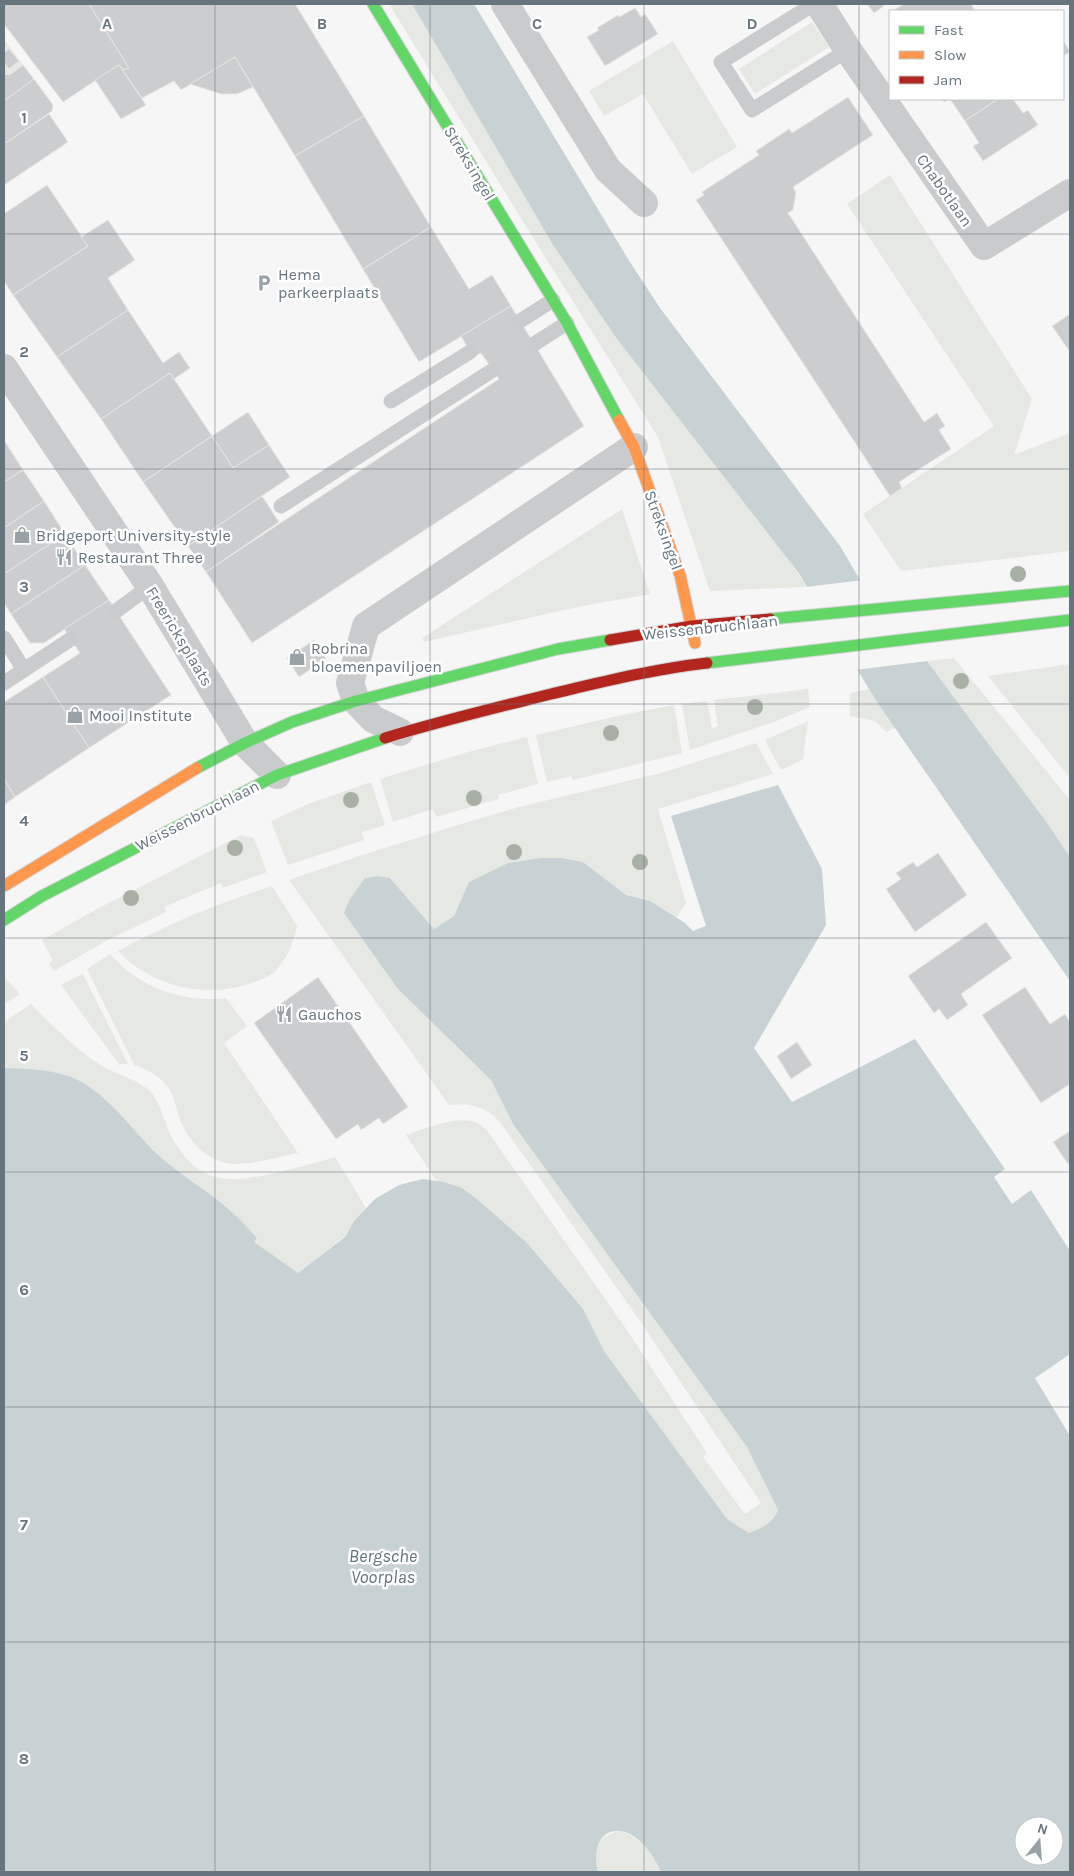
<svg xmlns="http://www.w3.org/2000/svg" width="1074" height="1876" font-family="Karla,sans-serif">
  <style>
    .green { fill: #e6e8e4 }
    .water { fill: #c8d1d3; fill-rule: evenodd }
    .pier { fill: #f6f6f6 }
    .building { fill: #cccdce; stroke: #e6e6e6 }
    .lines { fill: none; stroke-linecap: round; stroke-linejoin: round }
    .fast-casing { stroke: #d2d3d4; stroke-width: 13 }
    .slow-casing { stroke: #d2d3d4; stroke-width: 13 }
    .jam-casing { stroke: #d2d3d4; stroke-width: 13 }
    .lane { stroke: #c9cbcc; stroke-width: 15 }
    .street { stroke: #c9cbcc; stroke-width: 28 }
    .fast { stroke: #63d668; stroke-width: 11 }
    .slow { stroke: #ff974d; stroke-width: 11 }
    .jam { stroke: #b3261e; stroke-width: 11 }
    .tree { fill: #a8b0a6 }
    .grid { fill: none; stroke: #66757d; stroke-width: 1; stroke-opacity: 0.55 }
    .labels { text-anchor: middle; stroke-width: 5; stroke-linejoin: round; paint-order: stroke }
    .street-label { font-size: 16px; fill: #66757d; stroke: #fff }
    .poi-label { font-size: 16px; fill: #66757d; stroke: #fff; text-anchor: start }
    .water-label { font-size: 18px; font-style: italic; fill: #607478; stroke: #fff }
    .grid-label { font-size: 16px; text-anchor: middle; font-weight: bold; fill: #66757d; stroke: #fff; stroke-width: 5; stroke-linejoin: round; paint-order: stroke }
  </style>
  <rect width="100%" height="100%" fill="#f6f6f6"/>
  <g class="green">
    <path d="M389,4H412L553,245L617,339L780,547L807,587L710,591L658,437L542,252Z"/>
    <path d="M812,22L829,47L755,94L739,69Z"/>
    <path d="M4,39L23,65L11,74L4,75Z"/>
    <path d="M673,41L737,147L692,174L643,94L604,116L589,91Z"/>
    <path d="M890,175L1032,399L1014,455L1070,433V551L901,571L863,514L994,426L847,204Z"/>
    <path d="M622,509L650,594L577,607L424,642L422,638Z"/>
    <path d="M954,658L1070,800V857L1050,827L927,661Z"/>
    <path d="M1070,664V778L988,676Z"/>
    <path d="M808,689L810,707L774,722L690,750L682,704L707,701L712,728L718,727L714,700Z"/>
    <path d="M869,689L895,728L886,732L875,721L850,716V693Z"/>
    <path d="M674,705L682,753L573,780L571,776L547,782L536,735L622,715Z"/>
    <path d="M808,721L803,759L781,770L765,740Z"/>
    <path d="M527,737L538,784L498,795L499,799L436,817L433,809L393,822L380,779L468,752Z"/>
    <path d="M756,743L773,774L658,809L686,903L676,918L650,901L626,895L583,862L562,858H540L508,863L469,882L454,916L434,929L390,878L377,876L365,878L398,989L491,1080L513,1124L747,1447L778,1510L765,1527L749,1533L727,1519L604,1351L583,1310L478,1200L454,1185L436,1180L406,1135C423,1129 454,1117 472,1121C478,1122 482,1126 486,1129L627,1330L707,1453L703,1457L745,1514L761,1503L640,1321L502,1125C489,1107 470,1102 449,1105L289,880L356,857L471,821L519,807L661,773Z"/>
    <path d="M371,782L385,825L362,832L364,840L288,865L271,821L308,804Z"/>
    <path d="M241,835L254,838L267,872L223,888L221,883L164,907L166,912L106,941L54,971L49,964L53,960L42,940L99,908Z"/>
    <path d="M272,886L297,926C293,943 287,961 273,973C265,979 254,982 245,985C200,999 149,984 118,951C167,924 219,903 272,886Z"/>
    <path d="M110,954C140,988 182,1003 226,998L247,1026L224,1043L298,1153C278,1157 258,1163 237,1164C207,1164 186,1140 178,1113C175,1103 173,1093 166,1085C158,1074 146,1069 134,1065L87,969Z"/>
    <path d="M83,974L128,1064H119L61,985Z"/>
    <path d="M4,977L20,994L4,1004Z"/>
    <path d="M31,1004C52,1025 73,1047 99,1064C113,1073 138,1080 149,1090C162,1102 165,1129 176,1144C203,1188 236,1182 279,1172C298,1167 316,1163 335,1157L366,1208L354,1221L345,1236L298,1273L253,1242L257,1239C249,1230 242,1221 234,1214C210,1191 179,1175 156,1153C131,1128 110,1097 78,1080C56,1069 28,1069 4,1068V1022Z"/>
    <path d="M620,1831C639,1837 654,1853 661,1872H598C592,1850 597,1836 620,1831Z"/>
  </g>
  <g class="water">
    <path d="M412,4H474L628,259L660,308L840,546L909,663L927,661L1050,827L1070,857V981L877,702L798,572L617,339L553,245Z"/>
    <path d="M778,785L822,869L826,925L754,1048L792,1102L915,1039L1005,1169L994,1177L1012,1204L1031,1190L1070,1251V1354L1035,1378L1070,1436V1872H661C655,1857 639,1833 620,1831C597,1829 593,1855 598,1872H4V1068C28,1069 56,1069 78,1080C110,1097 131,1128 156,1153C179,1175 210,1191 234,1214C242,1221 249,1230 257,1238L254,1242L298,1273L345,1237L354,1221L375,1199L399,1185L423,1179L444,1182L462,1188L478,1200L527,1243L583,1309L604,1351L727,1519L749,1533C763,1528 771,1524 778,1510L747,1447L513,1124L491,1080L398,989L344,913L350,899L365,878L378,876L390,878L434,929L454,916L469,882L508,863L540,858H562L583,862L626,895L650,901L685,923L693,931L706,926L671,816ZM1024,1826H1054V1856H1024Z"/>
  </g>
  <path class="pier" d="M864,580L911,660L926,659L927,661L855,670L805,587Z"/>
  <g class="building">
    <path d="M4,4H89L129,68L123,70L119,65L63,102L4,24Z"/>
    <path d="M89,4H295L364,116L295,156L235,57L181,90L174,81L142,98L119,65L123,70L129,68Z"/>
    <path d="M867,4H883L884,6L874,13Z"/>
    <path d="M904,4H971L974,9L971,11H892Z"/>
    <path d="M635,8L641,17L645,14L658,34L605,66L587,37L599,30L597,28L618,15L619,17Z"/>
    <path d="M1063,40L1070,52L1063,56Z"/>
    <path d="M9,49L19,61L9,69L4,63V53Z"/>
    <path d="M235,57L253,87L237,94H221L190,84Z"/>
    <path d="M23,65L34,79L4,101V75L11,74Z"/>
    <path d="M119,65L146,105L121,119L95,80Z"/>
    <path d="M34,79L53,105L52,111L4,144V101Z"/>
    <path d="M848,97L873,135L793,187L796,193L793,210L788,213L924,422L937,413L945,426L939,430L951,449L899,482L902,488L890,496L696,200L704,195L702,192L759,155L756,151L789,129L792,133Z"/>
    <path d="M942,99H998L965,121L950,99L944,102Z"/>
    <path d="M998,99H1013L1023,113L1028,110L1038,125L983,161L973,146L979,143L965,121Z"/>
    <path d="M49,114L68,142L4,185V144Z"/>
    <path d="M364,116L431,227L363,269L295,156Z"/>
    <path d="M47,185L88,246L13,295L4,281V210L5,213Z"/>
    <path d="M108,220L135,260L108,278L128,310L57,357L13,295L88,246L81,237Z"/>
    <path d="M431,227L469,289L492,275L511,306L419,362L363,269Z"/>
    <path d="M511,306L584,426L252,643L206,572L499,379L481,353L473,357L461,336Z"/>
    <path d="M128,310L163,363L179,352L190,368L174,379L170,373L101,419L57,357Z"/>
    <path d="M1070,314V352L1052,326Z"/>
    <path d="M170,373L212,436L143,482L101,419Z"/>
    <path d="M248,412L269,445L233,468L212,436Z"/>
    <path d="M212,436L233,468L269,445L290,477L188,546L143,482Z"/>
    <path d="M4,440L23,470L4,482Z"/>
    <path d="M23,470L44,501L4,528V482Z"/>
    <path d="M262,496L279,522L206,572L188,546Z"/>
    <path d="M44,501L65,534L4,574V528Z"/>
    <path d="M65,534L85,565L11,614L4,603V574Z"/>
    <path d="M85,565L109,600L44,643H30L11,614Z"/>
    <path d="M109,600L171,695L89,748L43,677L80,653L64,629Z"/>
    <path d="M314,640L326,659L299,677L287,658Z"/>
    <path d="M43,677L89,748L15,797L4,779V702Z"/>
    <path d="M4,779L15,797L4,805Z"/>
    <path d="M938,853L967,895L915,932L886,889L901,879L896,873L913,862L917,867Z"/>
    <path d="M986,922L1012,958L961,994L968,1005L947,1020L939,1009L934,1013L908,976Z"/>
    <path d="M318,977L408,1107L383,1124L379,1118L361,1130L358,1124L336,1139L254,1023Z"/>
    <path d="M1025,987L1050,1024L1065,1014L1070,1022V1084L1041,1103L982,1015Z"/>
    <path d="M797,1042L812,1065L791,1079L777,1056Z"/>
    <path d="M1070,1131V1162L1068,1164L1053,1142Z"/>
  </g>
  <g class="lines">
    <g class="fast-casing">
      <g id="fast">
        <path d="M373,4L567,323L619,420"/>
        <path d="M770,619L1070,591"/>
        <path d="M707,663L1070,620"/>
        <path d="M197,768L245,743L292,722L356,701L558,649L610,640"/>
        <path d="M4,920L42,896L277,775L385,738"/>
      </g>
    </g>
    <g class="slow-casing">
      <g id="slow">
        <path d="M619,420L634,447L680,575L695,643"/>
        <path d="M4,886L197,768"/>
      </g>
    </g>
    <g class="jam-casing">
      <g id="jam">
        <path d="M610,640L692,626L770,619"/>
        <path d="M385,738C440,721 495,708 551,694C602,682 654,669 707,663"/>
      </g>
    </g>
    <g class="lane">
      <path d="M814,4L721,62L752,110L848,50"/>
      <path d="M520,321L553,300"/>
      <path d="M534,344L567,323"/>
      <path d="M391,401L470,352"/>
      <path d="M281,506L493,370"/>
      <path d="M116,611L150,586"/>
      <path d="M4,638L24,670"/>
      <path d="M4,683L71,639"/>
    </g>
    <g class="street">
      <path d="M505,4L608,170L644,203"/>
      <path d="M819,4L848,50L984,246L1070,193"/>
      <path d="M4,368L150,586L245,743L277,775"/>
      <path d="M400,732L373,719L356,701L350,683L366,626L634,447"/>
    </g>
    <use href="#fast" class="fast"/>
    <use href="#slow" class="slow"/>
    <use href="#jam" class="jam"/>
  </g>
  <g class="tree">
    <circle cx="1018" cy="574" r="8"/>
    <circle cx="961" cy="681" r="8"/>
    <circle cx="755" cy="707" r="8"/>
    <circle cx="611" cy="733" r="8"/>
    <circle cx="474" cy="798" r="8"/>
    <circle cx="351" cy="800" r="8"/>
    <circle cx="235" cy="848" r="8"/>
    <circle cx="514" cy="852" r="8"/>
    <circle cx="640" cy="862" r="8"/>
    <circle cx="131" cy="898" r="8"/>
  </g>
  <path class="grid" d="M215,4V1872M430,4V1872M644,4V1872M859,4V1872M4,234H1070M4,469H1070M4,704H1070M4,938H1070M4,1172H1070M4,1407H1070M4,1642H1070"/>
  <defs>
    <g id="parking-bare" transform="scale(1.35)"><path d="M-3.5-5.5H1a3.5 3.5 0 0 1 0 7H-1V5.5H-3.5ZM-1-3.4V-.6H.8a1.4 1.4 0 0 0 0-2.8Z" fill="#98a2a7" stroke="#fff" stroke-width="2.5" paint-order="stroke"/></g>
    <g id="shop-bare" transform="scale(1.35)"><path d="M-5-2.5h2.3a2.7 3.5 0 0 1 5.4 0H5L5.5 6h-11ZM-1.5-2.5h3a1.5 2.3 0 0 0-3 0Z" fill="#98a2a7" stroke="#fff" stroke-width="2.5" paint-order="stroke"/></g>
    <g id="restaurant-bare" transform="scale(1.35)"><path d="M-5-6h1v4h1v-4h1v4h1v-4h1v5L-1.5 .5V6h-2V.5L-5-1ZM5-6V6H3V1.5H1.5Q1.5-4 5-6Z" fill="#98a2a7" stroke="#fff" stroke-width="2.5" paint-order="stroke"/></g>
  </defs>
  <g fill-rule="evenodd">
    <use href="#parking-bare" x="264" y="283"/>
    <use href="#shop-bare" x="22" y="535"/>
    <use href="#restaurant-bare" x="64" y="557"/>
    <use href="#shop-bare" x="297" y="657"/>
    <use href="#shop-bare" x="75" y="715"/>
    <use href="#restaurant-bare" x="284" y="1014"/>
  </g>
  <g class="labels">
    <g class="street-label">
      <text transform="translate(470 163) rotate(59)" y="6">Streksingel</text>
      <text transform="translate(945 190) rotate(55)" y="6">Chabotlaan</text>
      <text transform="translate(664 530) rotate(70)" y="6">Streksingel</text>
      <text transform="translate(710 627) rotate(-6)" y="6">Weissenbruchlaan</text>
      <text transform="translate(180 636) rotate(59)" y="6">Freericksplaats</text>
      <text transform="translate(197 815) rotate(-27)" y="6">Weissenbruchlaan</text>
    </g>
    <g class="poi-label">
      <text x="278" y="280">Hema<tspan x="278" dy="18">parkeerplaats</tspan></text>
      <text x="36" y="541">Bridgeport University-style</text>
      <text x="78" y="563">Restaurant Three</text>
      <text x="311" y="654">Robrina<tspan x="311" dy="18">bloemenpaviljoen</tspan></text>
      <text x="89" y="721">Mooi Institute</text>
      <text x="298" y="1020">Gauchos</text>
    </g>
    <g class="water-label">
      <text x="383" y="1562">Bergsche<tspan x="383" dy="21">Voorplas</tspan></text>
    </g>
  </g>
  <g class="grid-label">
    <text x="107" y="29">A</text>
    <text x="322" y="29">B</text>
    <text x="537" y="29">C</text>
    <text x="752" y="29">D</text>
    <text x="24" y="123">1</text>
    <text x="24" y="357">2</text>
    <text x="24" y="592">3</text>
    <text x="24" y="826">4</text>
    <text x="24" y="1061">5</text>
    <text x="24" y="1295">6</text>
    <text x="24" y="1530">7</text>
    <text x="24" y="1764">8</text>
  </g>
  <rect width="1074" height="1876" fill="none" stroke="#66757d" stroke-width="10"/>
  <rect x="889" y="10" width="175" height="90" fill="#ffffff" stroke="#c2c8cb"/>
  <rect x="899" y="26" width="25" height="8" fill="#63d668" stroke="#c2c8cb"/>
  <text x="934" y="35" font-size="15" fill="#66757d">Fast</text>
  <rect x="899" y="51" width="25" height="8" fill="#ff974d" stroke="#c2c8cb"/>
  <text x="934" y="60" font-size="15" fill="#66757d">Slow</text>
  <rect x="899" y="76" width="25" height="8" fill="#b3261e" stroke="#c2c8cb"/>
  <text x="934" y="85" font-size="15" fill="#66757d">Jam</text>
  <g transform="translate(1039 1841) rotate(17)"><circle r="24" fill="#ffffff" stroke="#c2c8cb"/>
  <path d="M0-4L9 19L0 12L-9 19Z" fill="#98a2a7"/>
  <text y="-8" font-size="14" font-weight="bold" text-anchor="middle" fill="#66757d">N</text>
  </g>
</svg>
